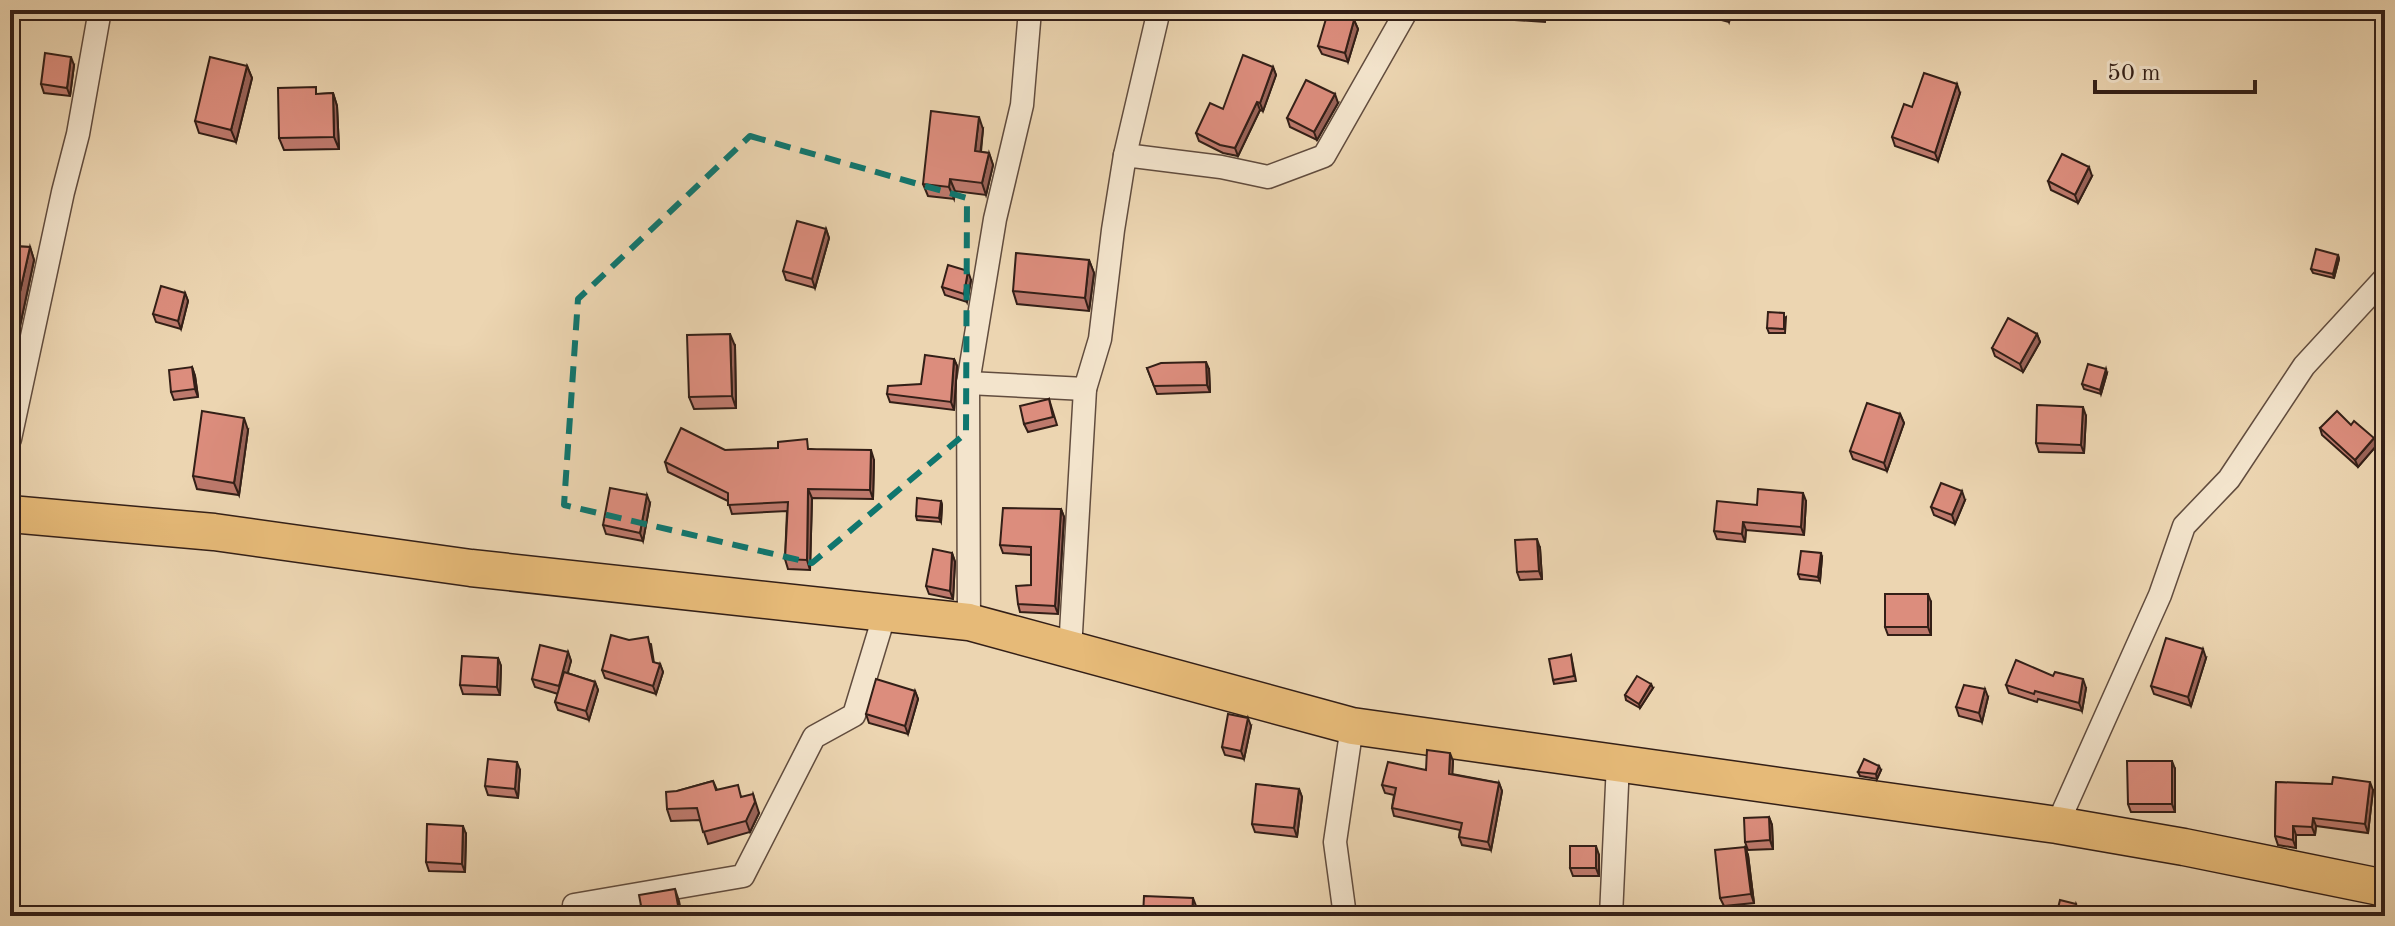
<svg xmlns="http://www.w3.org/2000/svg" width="2395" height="926" font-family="'Old Standard TT',serif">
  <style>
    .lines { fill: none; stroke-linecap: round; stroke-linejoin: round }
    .minor-casing { stroke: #614c3e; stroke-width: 25 }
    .primary-casing { stroke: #331f17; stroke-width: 39 }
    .minor { stroke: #f3e4cc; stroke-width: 22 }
    .primary { stroke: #e6ba78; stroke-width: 36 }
    .wall { fill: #bd796c; stroke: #331f17; stroke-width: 2 }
    .shaded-wall { fill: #9a6358; stroke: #331f17; stroke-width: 2 }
    .building { fill: #dc8d7d; stroke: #331f17; stroke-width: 2 }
    .marked { fill: none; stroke: #0f766e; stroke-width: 6; stroke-dasharray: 16 10; stroke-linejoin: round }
  </style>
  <rect width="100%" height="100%" fill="#ecd5b1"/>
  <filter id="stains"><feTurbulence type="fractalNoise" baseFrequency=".0025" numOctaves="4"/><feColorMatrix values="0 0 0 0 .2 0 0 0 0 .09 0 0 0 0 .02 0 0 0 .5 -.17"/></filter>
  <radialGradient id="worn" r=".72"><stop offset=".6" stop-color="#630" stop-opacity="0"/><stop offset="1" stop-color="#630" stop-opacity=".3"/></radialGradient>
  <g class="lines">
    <g class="minor-casing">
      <g id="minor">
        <path d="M1125,155L1159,10"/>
        <path d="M968,383L1085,389L1100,339L1113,230L1125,155L1221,167L1268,177L1324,156L1407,10"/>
        <path d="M10,439L63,192L78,134L100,10"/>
        <path d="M969,622L968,383L995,219L1022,105L1030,10"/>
        <path d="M1070,650L1085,389"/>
        <path d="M2057,825L2160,595L2184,526L2229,479L2304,366L2385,278"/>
        <path d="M574,905L743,876L814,737L854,715L885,613"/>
        <path d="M1345,916L1335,842L1352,726"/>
        <path d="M1611,916L1618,763"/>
      </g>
    </g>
    <g class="primary-casing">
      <path id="primary" d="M10,514L214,532L471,568L969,622L1352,726L2057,825L2184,847L2385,888"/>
    </g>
    <use href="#minor" class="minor"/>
    <use href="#primary" class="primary"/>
  </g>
  <g class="wall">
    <path d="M1546,10L1545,22L1515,20L1512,11Z"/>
    <path d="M1684,10H1732L1729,22Z"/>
    <path d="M1354,20L1358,29L1348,62L1322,54L1318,46Z"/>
    <path d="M74,65L70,96L44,93L41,84Z"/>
    <path d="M247,66L252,78L236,142L199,133L195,121Z"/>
    <path d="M1273,67L1276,75L1263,111L1260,110L1238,156L1223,153L1199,141L1196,133Z"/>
    <path d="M333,93L337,106L339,149L284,150L279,138L319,94Z"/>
    <path d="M1960,93L1938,161L1895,146L1892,137L1912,107Z"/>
    <path d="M1338,103L1317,140L1290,127L1287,118Z"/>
    <path d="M983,129L981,152L989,153L993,165L986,195L955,191L954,199L928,196L923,184Z"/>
    <path d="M2092,176L2078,203L2051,190L2048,181Z"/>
    <path d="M826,229L829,238L815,288L786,280L783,271Z"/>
    <path d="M10,246L30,247L34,260L20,326H10Z"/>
    <path d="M2338,255L2339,259L2334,278L2313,273L2311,269Z"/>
    <path d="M1089,260L1094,273L1089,311L1017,304L1013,291Z"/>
    <path d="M971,280L967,302L945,295L942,287Z"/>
    <path d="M185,293L188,301L181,329L156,322L153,314Z"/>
    <path d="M1786,317L1785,333H1769L1767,328Z"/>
    <path d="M2037,334L2040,342L2023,372L1995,356L1992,348Z"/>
    <path d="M735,346L736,408L694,409L689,397Z"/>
    <path d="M954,359L957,366L954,410L890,402L887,394L921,384Z"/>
    <path d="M192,367L195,376L198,397L174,400L171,392Z"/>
    <path d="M1147,368L1209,369L1210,392L1157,394Z"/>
    <path d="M2107,373L2101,394L2084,389L2082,384Z"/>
    <path d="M1049,399L1057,425L1028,432L1024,424Z"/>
    <path d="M1900,414L1904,423L1887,471L1853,459L1850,451Z"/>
    <path d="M2086,416L2084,453L2039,452L2036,443Z"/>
    <path d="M2351,425L2377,445L2358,467L2322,435L2320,428Z"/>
    <path d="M248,430L239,495L197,489L193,476Z"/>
    <path d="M811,449L874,460L873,499L812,498L810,570L788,569L785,559L787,511L732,514L728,501L668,472L665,462L725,450Z"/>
    <path d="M1965,500L1955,524L1934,515L1931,507Z"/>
    <path d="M941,501L942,505L941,522L917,520L916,516Z"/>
    <path d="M1806,501L1804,535L1746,530L1745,542L1717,539L1714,531L1757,505Z"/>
    <path d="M650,503L643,541L606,534L603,525Z"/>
    <path d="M1061,509L1064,517L1058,614L1020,612L1018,604L1031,585V555L1003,553L1000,545Z"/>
    <path d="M1540,548L1542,579L1520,580L1517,572Z"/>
    <path d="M952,553L955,562L953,599L929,594L926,586Z"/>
    <path d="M1822,557L1820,581L1800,579L1798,574Z"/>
    <path d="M1931,602V635H1888L1885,627Z"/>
    <path d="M629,640L651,644L654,663L660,664L663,672L656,694L605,678L602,670Z"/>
    <path d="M568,652L571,661L567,673L595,682L598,690L589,720L558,710L555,702L558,694L535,687L532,679Z"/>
    <path d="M1571,655L1576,681L1554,684L1553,680Z"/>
    <path d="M498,658L501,666L500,695L463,694L460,685Z"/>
    <path d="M2206,658L2191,706L2154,694L2151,686Z"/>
    <path d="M2006,685L2086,688L2082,711L2038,699L2037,702L2009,693Z"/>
    <path d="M1653,688L1640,708L1626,700L1625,695Z"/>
    <path d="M915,691L918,699L908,734L869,723L866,714Z"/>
    <path d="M1988,697L1982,722L1959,716L1956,707Z"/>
    <path d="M1251,726L1244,759L1225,755L1222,747Z"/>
    <path d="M1453,761L1452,774L1499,783L1502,791L1491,850L1462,845L1459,837L1460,830L1394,816L1392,808L1394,795L1385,793L1382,785Z"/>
    <path d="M2175,769V812H2131L2128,804Z"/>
    <path d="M520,770L518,798L488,795L485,786Z"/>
    <path d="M1881,770L1877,779L1860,776L1858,772Z"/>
    <path d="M713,781L717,790L742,797L759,813L750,832L708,844L700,820L671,821L667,809L677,791Z"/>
    <path d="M2276,782L2373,790L2368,833L2316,826L2315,835H2296V848L2278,845L2275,836Z"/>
    <path d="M1299,789L1302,797L1297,837L1255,832L1252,824Z"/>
    <path d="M1769,817L1772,825L1773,849L1748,850L1745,842Z"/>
    <path d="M466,834L465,872L429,871L426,862Z"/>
    <path d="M1745,847L1748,855L1754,903L1724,906L1720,898Z"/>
    <path d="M1599,855V876H1573L1570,868Z"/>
  </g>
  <g class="shaded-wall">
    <path d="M1542,10H1546L1545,22L1542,14Z"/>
    <path d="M1724,10H1732L1729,22Z"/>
    <path d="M1354,20L1358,29L1348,62L1345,53Z"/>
    <path d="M71,57L74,65L70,96L67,88Z"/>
    <path d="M247,66L252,78L236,142L231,130Z"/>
    <path d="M1273,67L1276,75L1263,111L1260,103Z"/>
    <path d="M1957,84L1960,93L1938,161L1935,153Z"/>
    <path d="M333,93L337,106L339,149L334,137Z"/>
    <path d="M1335,94L1338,103L1317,140L1314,132Z"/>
    <path d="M1257,102L1260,110L1238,156L1235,148Z"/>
    <path d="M979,117L983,129L979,164L975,151Z"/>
    <path d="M989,153L993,165L986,195L982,183Z"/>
    <path d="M2089,167L2092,176L2078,203L2075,195Z"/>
    <path d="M950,179L955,191L954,199L949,187Z"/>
    <path d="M826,229L829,238L815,288L812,279Z"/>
    <path d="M30,247L34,260L20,326L15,314Z"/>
    <path d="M2338,255L2339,259L2334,278L2333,274Z"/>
    <path d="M1089,260L1094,273L1089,311L1085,298Z"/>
    <path d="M968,271L971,280L967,302L964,294Z"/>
    <path d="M185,293L188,301L181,329L178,321Z"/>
    <path d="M730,334L735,346L736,408L732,396Z"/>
    <path d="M2037,334L2040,342L2023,372L2020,364Z"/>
    <path d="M954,359L957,366L954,410L951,402Z"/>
    <path d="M1206,362L1209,369L1210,392L1207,385Z"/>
    <path d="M192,367L195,376L198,397L195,389Z"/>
    <path d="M2106,369L2107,373L2101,394L2100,390Z"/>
    <path d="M2083,407L2086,416L2084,453L2081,445Z"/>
    <path d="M1900,414L1904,423L1887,471L1884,463Z"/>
    <path d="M244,418L248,430L239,495L234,483Z"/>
    <path d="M2374,438L2377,445L2358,467L2355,460Z"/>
    <path d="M871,450L874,460L873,499L870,490Z"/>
    <path d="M808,489L812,498L810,570L807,560Z"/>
    <path d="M1962,491L1965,500L1955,524L1952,515Z"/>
    <path d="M1803,493L1806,501L1804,535L1801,527Z"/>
    <path d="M647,495L650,503L643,541L640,533Z"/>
    <path d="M941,501L942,505L941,522L939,518Z"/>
    <path d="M1061,509L1064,517L1058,614L1055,606Z"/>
    <path d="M1743,522L1746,530L1745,542L1742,534Z"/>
    <path d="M1537,539L1540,548L1542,579L1539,571Z"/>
    <path d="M952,553L955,562L953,599L950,591Z"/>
    <path d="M1821,553L1822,557L1820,581L1818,577Z"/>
    <path d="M1928,594L1931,602V635L1928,627Z"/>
    <path d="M2203,649L2206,658L2191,706L2188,697Z"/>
    <path d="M568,652L571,661L562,695L559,686Z"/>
    <path d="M498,658L501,666L500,695L497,687Z"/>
    <path d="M660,664L663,672L656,694L653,686Z"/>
    <path d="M2083,679L2086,688L2082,711L2079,703Z"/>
    <path d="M595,682L598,690L589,720L586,711Z"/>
    <path d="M1651,684L1653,688L1640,708L1639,704Z"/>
    <path d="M1985,689L1988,697L1982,722L1979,713Z"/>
    <path d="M915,691L918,699L908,734L905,726Z"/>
    <path d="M1248,718L1251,726L1244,759L1241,751Z"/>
    <path d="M1450,753L1453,761L1452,782L1449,774Z"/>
    <path d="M2172,761L2175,769V812L2172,804Z"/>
    <path d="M517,762L520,770L518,798L515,789Z"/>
    <path d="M1879,766L1881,770L1877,779L1876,774Z"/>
    <path d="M2370,782L2373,790L2368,833L2365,824Z"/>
    <path d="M1499,783L1502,791L1491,850L1488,842Z"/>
    <path d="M1299,789L1302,797L1297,837L1294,828Z"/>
    <path d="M753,794L759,813L750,832L746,821Z"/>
    <path d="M1769,817L1772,825L1773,849L1770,840Z"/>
    <path d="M2313,818L2316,826L2315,835L2312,827Z"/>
    <path d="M463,826L466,834L465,872L462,864Z"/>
    <path d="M2293,826L2296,835V848L2293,840Z"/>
    <path d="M1596,846L1599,855V876L1596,868Z"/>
    <path d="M1745,847L1748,855L1754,903L1751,894Z"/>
    <path d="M675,889L679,901L682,916H680Z"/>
    <path d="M1193,898L1198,911L1197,916H1192Z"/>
    <path d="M2076,904L2079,912L2078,916H2073Z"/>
  </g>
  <g class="building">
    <path d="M1512,10H1542V14L1512,11Z"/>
    <path d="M1328,12L1354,20L1345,53L1318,46Z"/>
    <path d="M45,53L71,57L67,88L41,84Z"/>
    <path d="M1243,55L1273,67L1260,103L1257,102L1235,148L1220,145L1196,133L1210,103L1223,109Z"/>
    <path d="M210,57L247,66L231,130L195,121Z"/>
    <path d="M1924,73L1957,84L1935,153L1892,137L1904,104L1912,107Z"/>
    <path d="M1306,80L1335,94L1314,132L1287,118Z"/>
    <path d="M316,87V94L333,93L334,137L279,138L278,88Z"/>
    <path d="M931,111L979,117L975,151L989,153L982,183L950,179L949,187L923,184Z"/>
    <path d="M2062,154L2089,167L2075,195L2048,181Z"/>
    <path d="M797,221L826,229L812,279L783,271Z"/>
    <path d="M10,246L30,247L15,314H10Z"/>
    <path d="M2316,249L2338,255L2333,274L2311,269Z"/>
    <path d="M1016,253L1089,260L1085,298L1013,291Z"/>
    <path d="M948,265L968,271L964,294L942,287Z"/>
    <path d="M161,286L185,293L178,321L153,314Z"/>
    <path d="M1768,312L1784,313V329L1767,328Z"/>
    <path d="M2008,318L2037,334L2020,364L1992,348Z"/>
    <path d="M730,334L732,396L689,397L687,335Z"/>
    <path d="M925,355L954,359L951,402L887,394L888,386L921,384Z"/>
    <path d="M1206,362L1207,385L1154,386L1147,368L1161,363Z"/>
    <path d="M2088,364L2106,369L2100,390L2082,384Z"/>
    <path d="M192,367L195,389L171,392L169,370Z"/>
    <path d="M1049,399L1053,417L1024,424L1020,406Z"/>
    <path d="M1867,403L1900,414L1884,463L1850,451Z"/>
    <path d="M2037,405L2083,407L2081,445L2036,443Z"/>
    <path d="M202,411L244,418L234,483L193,476Z"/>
    <path d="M2337,411L2351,425L2354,421L2374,438L2355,460L2320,428Z"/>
    <path d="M681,428L725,450L778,448V442L807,439L808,449L871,450L870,490L808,489L807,560L785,559L788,502L728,505V493L665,462Z"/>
    <path d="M1941,483L1962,491L1952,515L1931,507Z"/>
    <path d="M610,488L647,495L640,533L603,525Z"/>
    <path d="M1758,489L1803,493L1801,527L1743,522L1742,534L1714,531L1717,501L1757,505Z"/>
    <path d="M917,498L941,501L939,518L916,516Z"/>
    <path d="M1003,508L1061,509L1055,606L1018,604L1016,586L1031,585V547L1000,545Z"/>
    <path d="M1537,539L1539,571L1517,572L1515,540Z"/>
    <path d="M933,549L952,553L950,591L926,586Z"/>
    <path d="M1801,551L1821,553L1818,577L1798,574Z"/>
    <rect x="1885" y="594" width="43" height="33"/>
    <path d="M611,635L629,640L648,637L653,662L660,664L653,686L602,670Z"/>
    <path d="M2166,638L2203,649L2188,697L2151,686Z"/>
    <path d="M540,645L568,652L559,686L532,679Z"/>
    <path d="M1571,655L1574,676L1553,680L1549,659Z"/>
    <path d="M462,656L498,658L497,687L460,685Z"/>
    <path d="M2016,660L2053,676L2055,672L2083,679L2079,703L2035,691L2034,694L2006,685Z"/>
    <path d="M564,672L595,682L586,711L555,702Z"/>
    <path d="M1637,676L1651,684L1639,704L1625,695Z"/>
    <path d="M876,679L915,691L905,726L866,714Z"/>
    <path d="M1964,685L1985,689L1979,713L1956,707Z"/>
    <path d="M1228,714L1248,718L1241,751L1222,747Z"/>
    <path d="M1427,750L1450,753L1449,774L1499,783L1488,842L1459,837L1462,823L1392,808L1396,788L1382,785L1388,762L1426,770Z"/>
    <path d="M488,759L517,762L515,789L485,786Z"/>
    <path d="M1864,759L1879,766L1876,774L1858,772Z"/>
    <path d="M2127,761H2172V804H2128Z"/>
    <path d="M2333,777L2370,782L2365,824L2313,818L2312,827L2293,826V840L2275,836L2276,782L2332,784Z"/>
    <path d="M713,781L716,790L738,785L741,797L753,794L755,802L746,821L703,832L697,808L667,809L666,792L677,791Z"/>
    <path d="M1256,784L1299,789L1294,828L1252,824Z"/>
    <path d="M1769,817L1770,840L1745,842L1744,818Z"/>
    <path d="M427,824L463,826L462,864L426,862Z"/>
    <rect x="1570" y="846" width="26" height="22"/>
    <path d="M1745,847L1751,894L1720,898L1715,850Z"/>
    <path d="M675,889L680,916H643L639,895Z"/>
    <path d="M1144,896L1193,898L1192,916H1143Z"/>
    <path d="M2060,900L2076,904L2073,916H2056Z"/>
    <path d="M413,908L453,912V916H412Z"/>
  </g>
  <path class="marked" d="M750,136L967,198L966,433L812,563L564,505L578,299Z"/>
  <rect width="2395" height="926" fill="none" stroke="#ecd5b1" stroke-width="40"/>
  <rect x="12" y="12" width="2371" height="902" fill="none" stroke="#331f17" stroke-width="4"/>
  <rect x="20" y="20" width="2355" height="886" fill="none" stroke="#331f17" stroke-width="2"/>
  <path d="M2095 80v12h160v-12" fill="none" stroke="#331f17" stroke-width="4"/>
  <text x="2107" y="80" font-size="24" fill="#331f17" stroke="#f3e4cc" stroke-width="6" paint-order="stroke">50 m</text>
  <rect width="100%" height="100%" filter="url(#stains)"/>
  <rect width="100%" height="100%" fill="url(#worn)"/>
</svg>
